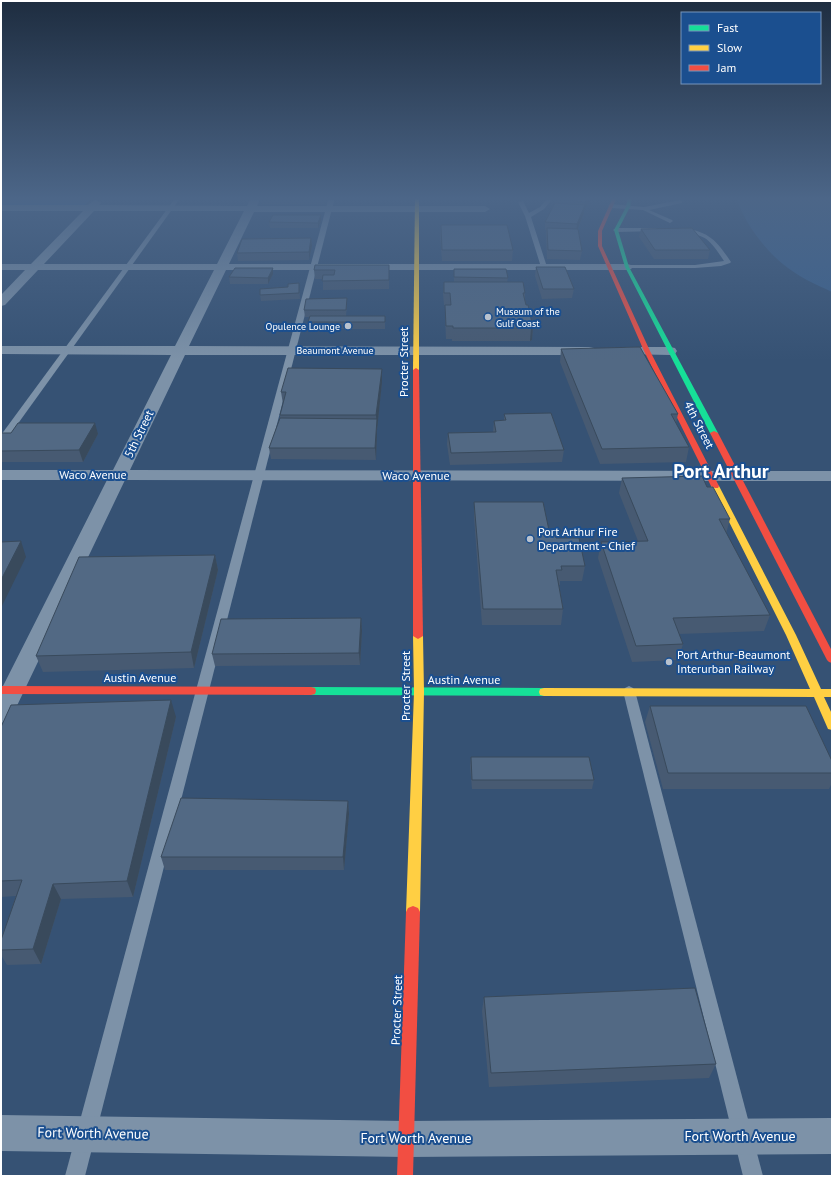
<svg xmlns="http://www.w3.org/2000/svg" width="833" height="1177" font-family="'PT Sans',sans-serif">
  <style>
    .green { fill: #2f66a5 }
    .water { fill: #3b618d }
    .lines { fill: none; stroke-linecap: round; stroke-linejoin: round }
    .lane { fill: #7d92a8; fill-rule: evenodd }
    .street { fill: #7d92a8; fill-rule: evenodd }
    .fast { fill: #16e098; fill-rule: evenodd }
    .slow { fill: #ffcf43; fill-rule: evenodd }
    .jam { fill: #f24e42; fill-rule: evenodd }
    .wall { fill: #475a72 }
    .shaded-wall { fill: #394a5c }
    .building { fill: #526984; stroke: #394a5c }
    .poi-dot { fill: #b9c2ce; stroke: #1b4f8f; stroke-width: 1.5 }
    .labels { text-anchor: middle; stroke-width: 4; stroke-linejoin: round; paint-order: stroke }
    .far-poi-label { font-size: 10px; fill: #fff; stroke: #1b4f8f; text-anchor: start }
    .far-street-label { font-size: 10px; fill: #fff; stroke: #1b4f8f }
    .street-label { font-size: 12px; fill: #fff; stroke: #1b4f8f }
    .poi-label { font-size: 12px; fill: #fff; stroke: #1b4f8f; text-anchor: start }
    .near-street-label { font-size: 14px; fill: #fff; stroke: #1b4f8f }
    .town-label { font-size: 20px; font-weight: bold; fill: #fff; stroke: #1b4f8f }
  </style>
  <rect width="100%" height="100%" fill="#365274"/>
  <path class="green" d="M1,197H93L85,205L77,206H1Z"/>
  <path class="water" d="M736,197H832V292C817,285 801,278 788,268C765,251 745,224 736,197Z"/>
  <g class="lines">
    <g class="lane">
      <path d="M176,197H181L4,443L1,444V435Z"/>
      <path d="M329,197H335L85,1176H65Z"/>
      <path d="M549,197H554L544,209L531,217L547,267L544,269L541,267L525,216L518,202L523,201L529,213L540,207Z"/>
      <path d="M680,200L682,201V203L649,210L672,220L673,221L670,223L643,210L611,208L608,206L611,204L644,207Z"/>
      <path d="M656,228L658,229V231L616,232L613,230L616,228Z"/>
      <path d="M681,228C709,231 716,240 731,262L730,263L721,266L695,268H625L624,267L627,265H695L724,261C708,237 707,236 679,231V229Z"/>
      <path d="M629,686L633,688L635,691L763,1176H743L623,691L625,688Z"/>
    </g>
    <g class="street">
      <path d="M251,197H261L257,206H485L490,209L485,212H254L229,264H627L631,265L633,267L631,269L627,270H226L189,346L589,347L594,348L596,351L594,354L589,355H185L130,470L832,471V481L125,480L13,714L10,721L1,723V690L107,480H1V470H113L171,355L1,354V346H175L214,270H38L5,305L1,306V295L25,270H1V264H31L83,211H1V205H88L93,201L96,200L101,203L99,205L247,206ZM94,211H244L217,264H44Z"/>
      <path d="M626,347H670L675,348L677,351L675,354L670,355L621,354L619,351L621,348Z"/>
      <path d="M1,1115L406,1121L832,1118V1154L406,1157L1,1151Z"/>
    </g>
    <g class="fast">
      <path d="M628,197H632L630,207L618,230L629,267L718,433L716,434H712L710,433L625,267L614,230L626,207Z"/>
      <path d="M311,687L544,688L548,689L549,692L548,695L544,696L311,695L307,694L306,691L307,688Z"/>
    </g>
    <g class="slow">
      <path d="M415,197H419V370L416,372L413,370Z"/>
      <path d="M712,484H715L719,486L796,635L821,689H832V697H824L832,714V730L828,729L814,697L544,696L540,695L539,692L540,689L544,688L810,689L786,635L711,486Z"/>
      <path d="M418,633L423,636L424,692L420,912L418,916L413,918L408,916L406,912L414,692L413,636Z"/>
    </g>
    <g class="jam">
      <path d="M613,197H617L602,231V246L650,351L719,486L718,488H715L711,486L644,351L598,246V231Z"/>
      <path d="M416,368L419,370L423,636L418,639L413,636V370Z"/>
      <path d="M714,431L718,433L832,651V663L829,662L827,660L710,433Z"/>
      <path d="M1,686L311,687L315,688L316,691L315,694L311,695L1,694Z"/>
      <path d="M413,906L418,908L420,912L413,1176H397L406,912L408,908Z"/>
    </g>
  </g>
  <g class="wall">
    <path d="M262,197H326L325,204H262L261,199Z"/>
    <path d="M336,197H374L337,198Z"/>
    <path d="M593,197L584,210V213L578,229L582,251L580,260L547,259L546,236V230H545V222L556,203V199Z"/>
    <path d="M321,221L318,228H270L269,222Z"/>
    <path d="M441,225L513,250L512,261H442L440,236Z"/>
    <path d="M641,229L710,250L708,259H654L639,237Z"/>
    <path d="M311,238L312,246L309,260L238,261L237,253Z"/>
    <path d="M389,265V289L323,290V279H315L314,270Z"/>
    <path d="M536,267L574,289L572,298L542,299L535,276Z"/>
    <path d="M454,269L508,278L507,282L525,293V300L533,327L532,340L530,341H452V339H446L445,317V305H444L443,294L444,282H454Z"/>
    <path d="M273,274L268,284H230L229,277Z"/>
    <path d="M299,283L300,299L261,301L260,295L288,287Z"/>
    <path d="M347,305L346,316H385V329H309L308,322L310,317H305L304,310Z"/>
    <path d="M561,349L678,414L676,423L689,447L686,462L600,464L560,362Z"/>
    <path d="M382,382L377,430L376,460L271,459L269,448L280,418V415L283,404L281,392Z"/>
    <path d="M504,414L564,450L562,462L450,465L447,444L448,433L493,432L494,421L504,420Z"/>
    <path d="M1,434H98L83,462H1Z"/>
    <path d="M622,478L707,487L730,519L726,534L770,615L764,631L679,634L683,644L678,660L632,662L598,558L601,542L638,541L619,493Z"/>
    <path d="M474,502L556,538L585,566L582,581H560V585H559L563,609L561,625H482L474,517Z"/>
    <path d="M215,555L218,570L194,668L43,672L36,656Z"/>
    <path d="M361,618L362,631L360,665L215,666L212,654Z"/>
    <path d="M650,706L832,761V783L829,789H663L645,722Z"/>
    <path d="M176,717L133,897L61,899L41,964L7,965L1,955V940L16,896L1,897V727Z"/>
    <path d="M471,757L594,780L592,789H472L470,766Z"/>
    <path d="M348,801L349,814L344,870H165L161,857Z"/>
    <path d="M484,997L716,1064L709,1078L489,1087L482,1011Z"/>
  </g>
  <g class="shaded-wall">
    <path d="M589,197H593L584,210V213L576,233L577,224L584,206L585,202Z"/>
    <path d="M321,215V221L318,228V223Z"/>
    <path d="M311,238L312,246L309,260V252Z"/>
    <path d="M273,268V274L268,284V278Z"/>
    <path d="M533,327L532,340L530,341L531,328Z"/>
    <path d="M382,369V382L377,430L376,415Z"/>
    <path d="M377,419V430L376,460L375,448Z"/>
    <path d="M95,423L98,434L83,462L79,450Z"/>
    <path d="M21,541L26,557L1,608V580Z"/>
    <path d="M215,555L218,570L194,668L191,652Z"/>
    <path d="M361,618L362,631L360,665L359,653Z"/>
    <path d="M171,700L176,717L133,897L127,881Z"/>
    <path d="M348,801L349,814L344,870L343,857Z"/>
    <path d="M53,884L61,899L41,964L33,949Z"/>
  </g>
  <g class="building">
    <path d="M262,197H325L324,199H261Z"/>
    <path d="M558,197H589L585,202L556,199Z"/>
    <path d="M555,203L585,205L577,224L545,222Z"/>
    <path d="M273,215H321L318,223L269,222Z"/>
    <path d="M441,225H507L513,250H442Z"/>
    <path d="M547,228L578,229L582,251L548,250Z"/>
    <path d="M692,228L710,250H655L641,229Z"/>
    <path d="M311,238L309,252L237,253L242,239Z"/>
    <path d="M315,265H389V280L322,281L323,275H334L335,270H314Z"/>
    <path d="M536,267H565L574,289H543Z"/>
    <path d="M235,268H273L268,278L229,277Z"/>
    <path d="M454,269H506L508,278L454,277Z"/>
    <path d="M444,282H523L525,293H523L526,305H528L533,327L531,328H453V326H446L445,305H451L450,293H444Z"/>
    <path d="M299,283V293L260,295V289L288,287V284Z"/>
    <path d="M347,298L346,310H304L306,299Z"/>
    <path d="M310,316H385V322H308Z"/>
    <path d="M640,347L678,414H671L689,447L602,449L561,349Z"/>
    <path d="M288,368L382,369L376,415H280L286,392H281Z"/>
    <path d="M551,413L564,450L451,453L448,433L496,432L494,421L506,420L504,414Z"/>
    <path d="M280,418L377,419L375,448H269Z"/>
    <path d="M18,423H95L79,450L1,451V434L2,433H11Z"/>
    <path d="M702,476L707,487H713L730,519H719L770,615L673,618L683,644L636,646L601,542L648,541L622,478Z"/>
    <path d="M474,502H543L550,535H555L556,538H579L585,566H561L562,570H556L563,609H483Z"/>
    <path d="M21,541L1,580V542Z"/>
    <path d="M215,555L191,652L36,656L79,557Z"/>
    <path d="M361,618L359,653L212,654L221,619Z"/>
    <path d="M171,700L127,881L53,884L33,949L1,950V940L22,880L1,881V727L11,705Z"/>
    <path d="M650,706H806L832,761V773H668Z"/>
    <path d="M471,757H589L594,780H472Z"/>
    <path d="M181,798L348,801L343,857H161Z"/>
    <path d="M695,988L716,1064L491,1073L484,997Z"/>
  </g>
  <linearGradient id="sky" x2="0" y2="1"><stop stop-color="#1e2d40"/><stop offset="0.55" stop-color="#4c6688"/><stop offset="1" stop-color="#4c6688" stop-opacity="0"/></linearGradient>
  <rect width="833" height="361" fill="url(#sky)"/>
  <g class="poi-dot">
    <circle cx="488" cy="317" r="4"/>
    <circle cx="348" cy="326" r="4"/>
    <circle cx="530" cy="539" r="4"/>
    <circle cx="669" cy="662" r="4"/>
  </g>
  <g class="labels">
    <g class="far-poi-label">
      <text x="496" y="315">Museum of the<tspan x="496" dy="12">Gulf Coast</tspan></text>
      <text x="340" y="330" text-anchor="end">Opulence Lounge</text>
    </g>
    <g class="far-street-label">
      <text x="335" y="354">Beaumont Avenue</text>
    </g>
    <g class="street-label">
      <text transform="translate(404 362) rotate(-90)" y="4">Procter Street</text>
      <text transform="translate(699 425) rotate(63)" y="4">4th Street</text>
      <text transform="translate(139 434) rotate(-64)" y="4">5th Street</text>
      <text x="93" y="479">Waco Avenue</text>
      <text x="416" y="480">Waco Avenue</text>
      <text x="140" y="682">Austin Avenue</text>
      <text x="464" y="684">Austin Avenue</text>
      <text transform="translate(406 686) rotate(-90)" y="4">Procter Street</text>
      <text transform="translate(397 1010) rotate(-88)" y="4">Procter Street</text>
    </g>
    <g class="poi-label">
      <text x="538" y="536">Port Arthur Fire<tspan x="538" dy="14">Department - Chief</tspan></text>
      <text x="677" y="659">Port Arthur-Beaumont<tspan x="677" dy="14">Interurban Railway</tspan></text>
    </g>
    <g class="near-street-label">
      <text transform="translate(93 1133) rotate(1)" y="5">Fort Worth Avenue</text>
      <text x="740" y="1141">Fort Worth Avenue</text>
      <text x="416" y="1143">Fort Worth Avenue</text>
    </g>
    <g class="town-label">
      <text x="721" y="478">Port Arthur</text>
    </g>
  </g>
  <rect width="833" height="1177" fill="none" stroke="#ffffff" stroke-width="4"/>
  <rect x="681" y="12" width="140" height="72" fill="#1b4f8f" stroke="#7695bc"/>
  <rect x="689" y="25" width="20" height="6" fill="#16e098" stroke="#7695bc"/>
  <text x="717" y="32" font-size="12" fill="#ffffff">Fast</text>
  <rect x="689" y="45" width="20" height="6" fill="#ffcf43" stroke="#7695bc"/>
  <text x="717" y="52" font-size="12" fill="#ffffff">Slow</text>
  <rect x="689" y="65" width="20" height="6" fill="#f24e42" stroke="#7695bc"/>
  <text x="717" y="72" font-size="12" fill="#ffffff">Jam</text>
</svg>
